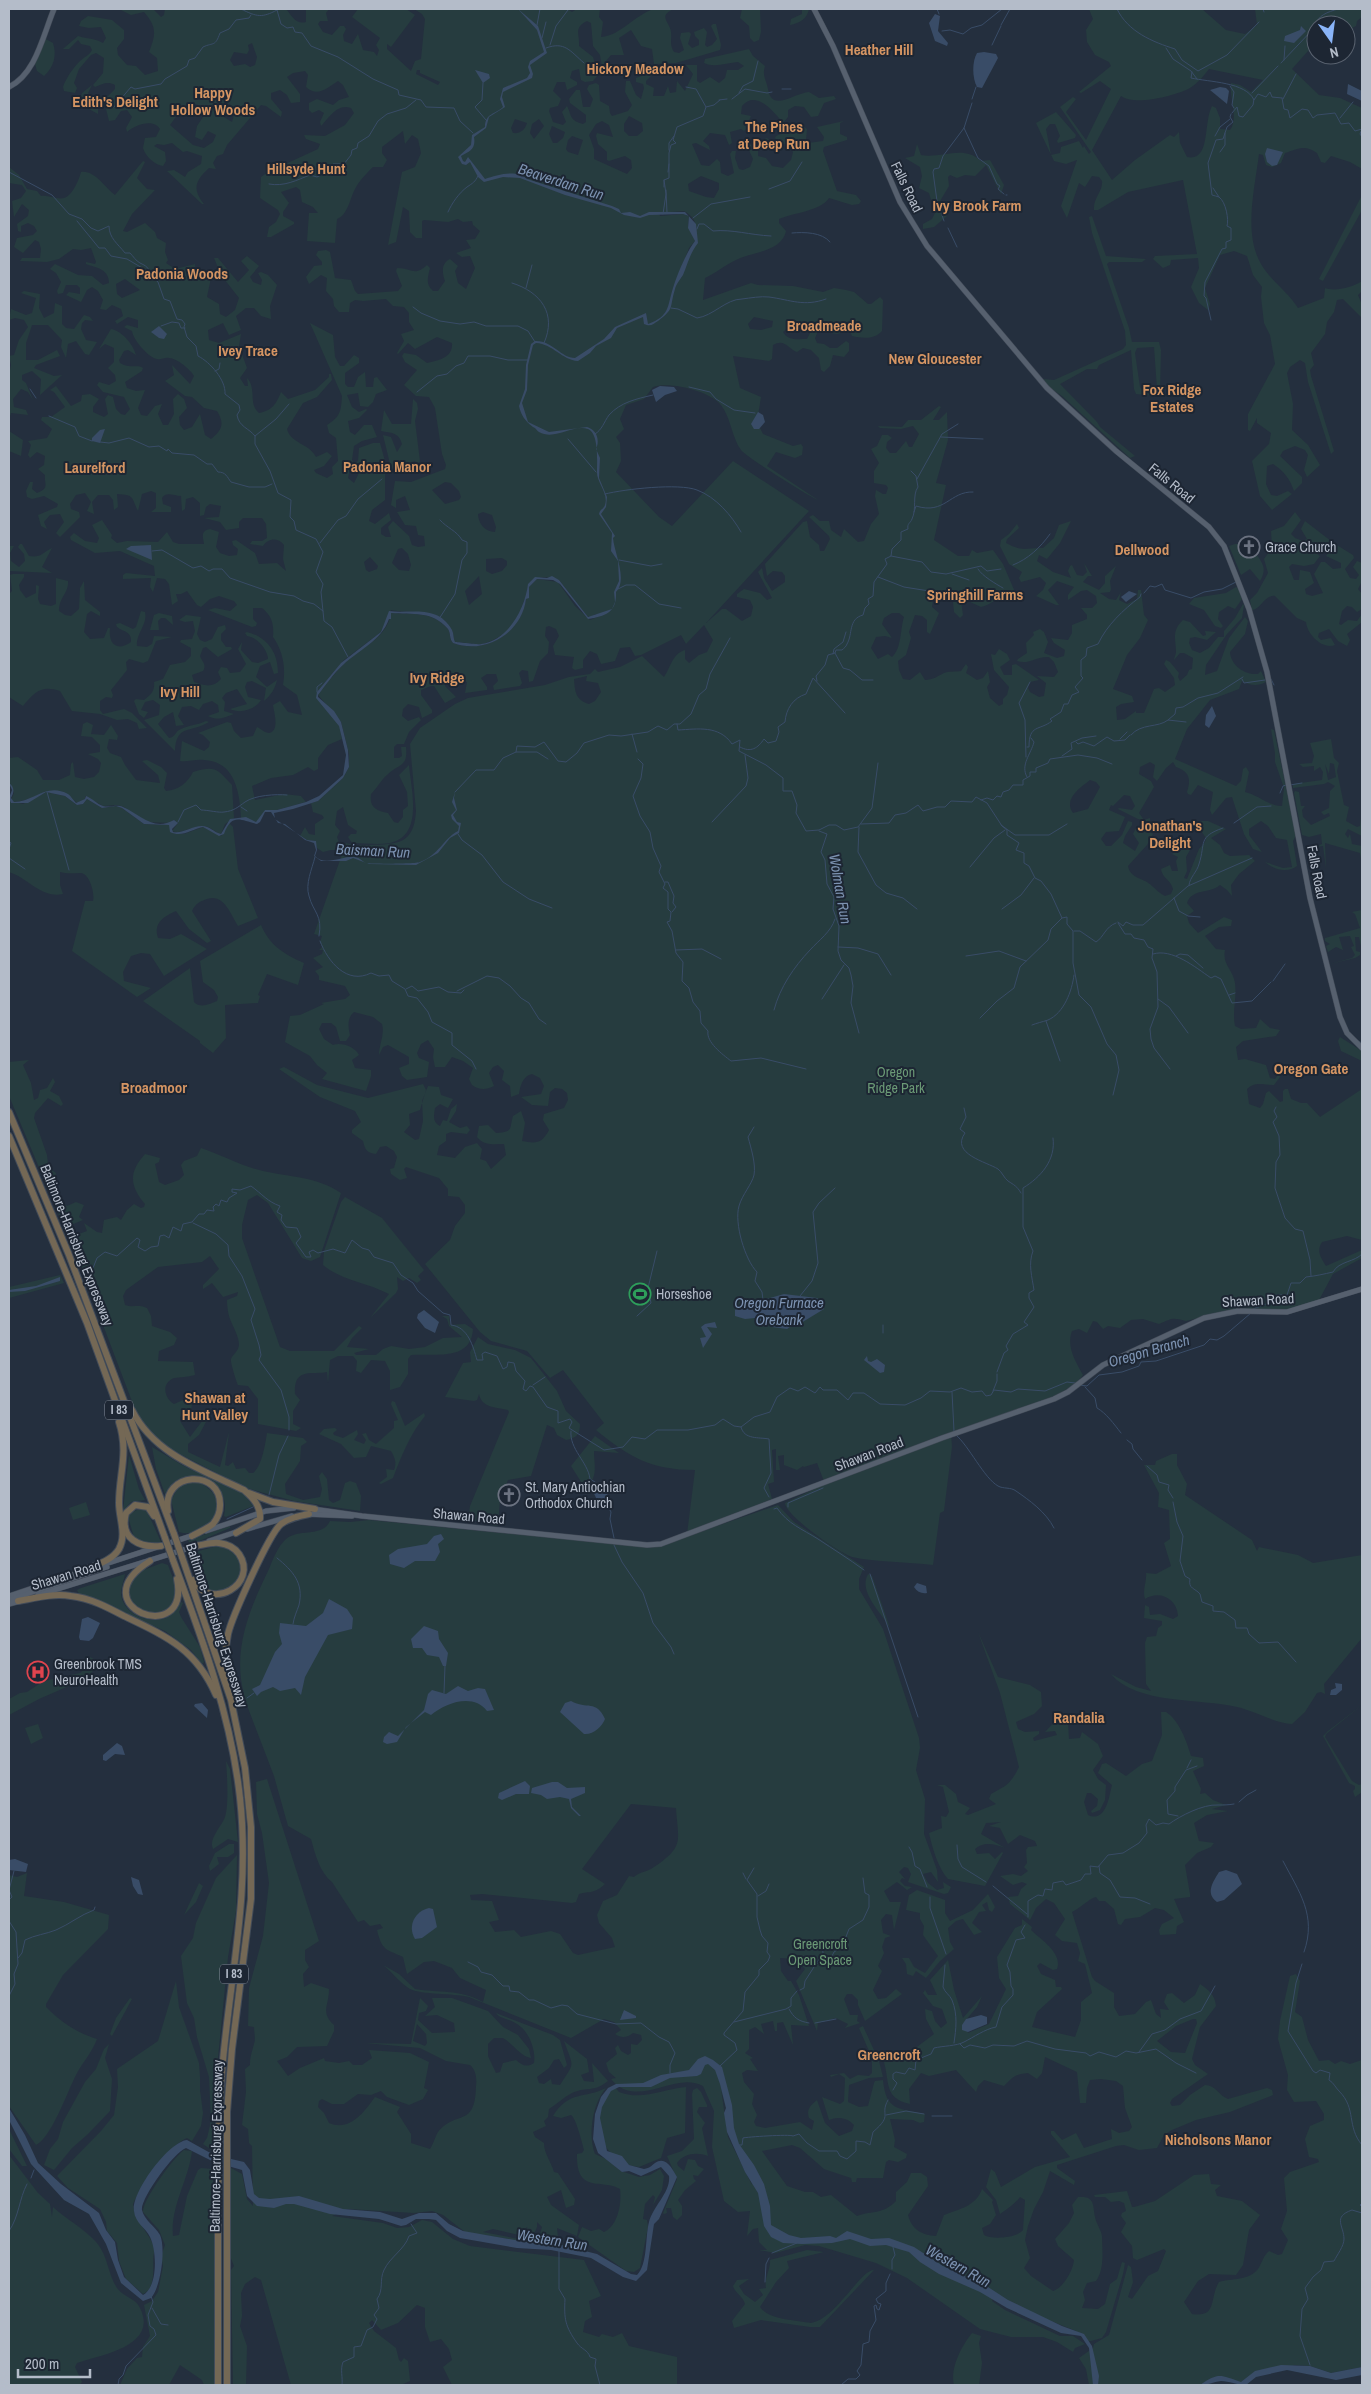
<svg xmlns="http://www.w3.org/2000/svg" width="1371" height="2394" font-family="'Archivo Narrow',sans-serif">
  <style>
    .green { fill: #263c3f; fill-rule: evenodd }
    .water { fill: #394c67 }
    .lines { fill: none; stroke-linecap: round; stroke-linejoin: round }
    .stream { stroke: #394c67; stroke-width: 1 }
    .major-casing { stroke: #414a57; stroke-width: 6 }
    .highway-casing { stroke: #434c59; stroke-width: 8 }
    .major { stroke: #56606e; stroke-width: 5 }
    .highway { stroke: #746855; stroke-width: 6 }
    .highway-bridge-casing { stroke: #434c59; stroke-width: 8; stroke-linecap: butt }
    .highway-bridge { stroke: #746855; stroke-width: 6 }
    .labels { text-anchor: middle; stroke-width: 4; stroke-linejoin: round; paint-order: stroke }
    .shield { fill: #1d2633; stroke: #878f9c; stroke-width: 1 }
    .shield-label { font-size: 12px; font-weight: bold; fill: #b4bcc9 }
    .street-label { font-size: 14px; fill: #b4bcc9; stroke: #1d2633 }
    .poi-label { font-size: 14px; fill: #b4bcc9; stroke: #1d2633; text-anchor: start }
    .park-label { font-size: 14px; fill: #6b9a76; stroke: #1d2633 }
    .neighbourhood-label { font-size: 15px; font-weight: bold; fill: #d59563; stroke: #1d2633 }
    .water-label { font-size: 15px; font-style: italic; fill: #7c92b1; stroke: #1d2633 }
  </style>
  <rect width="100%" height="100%" fill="#242f3e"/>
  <g class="green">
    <path d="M119,9H153L161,17L164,15L165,9H286C292,16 296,25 306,22V9H329L326,13L328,21H320L318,24L323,32L332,35L340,26H344L346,29L343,35L344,41L352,44L358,34L363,50L374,52L377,56L379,50L376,45L380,38L352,17L358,9H406L415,15L391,47L387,44V49L411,71L415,61L421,59L425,19L422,14L414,9H567L572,12L577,9H600L599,17L603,22L601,37C622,35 634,15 654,9C660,7 668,9 674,9C657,16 670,22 671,32C672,40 669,44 674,52L679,53L684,50L680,38L681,33L689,32L691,34L688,44L692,48L699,45V40L695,36L694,32L704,28L707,32L705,45L707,47L712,45L717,39L711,26L713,24H716L721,45L720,50L676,63L654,64L652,49L641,46L631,30L619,38L624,55H611L606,61L605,69L602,67L600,55L593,46L591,23L587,21C573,28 580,34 579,46L593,57L598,75L593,81L585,82L581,80L579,69L572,71L570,78L577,82V85L567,90L565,82H557L553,91L561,99L558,106L550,108L549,111L553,122L563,125L566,122L562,112L567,106C572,116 569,120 583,124L586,122V115L570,103L569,99L576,90H580L583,107H590L593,99L587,89L589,85L596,83L599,85L600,101L609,106L610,113L612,116L628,111L632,105L625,92L626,81H630L636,95L641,99L644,88L643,84L636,82V78L649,73L652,75L646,81V84L654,88L653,96H664L668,86L670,93L676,92L677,81L685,91L693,74L686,65H697V81L700,83L710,77L719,83L725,78L727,70H738L744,66L738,62C727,63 714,68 704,63L705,59L749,49L753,56L765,66C762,76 766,79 768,89C772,113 794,93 809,92L819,98L834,96L836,99L824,103L818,116L811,117L804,107L795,106L788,110V117L783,123C774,112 756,89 742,106L741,114L751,116L748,123L745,125L747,128L744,131L741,129L730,132L732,143L729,145L725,135L710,133L703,141L709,146L710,150L696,143L692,144L701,165L709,166L717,159L720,162L721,173L728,176L734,173L730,154L732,151H736L735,158L739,169L743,170L750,167L753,159L748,148L750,145L767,138L769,140L758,149V156L766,158L772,166L783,168L791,160L793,152L787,145L776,141L775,137L778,135L804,127L807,129L806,140L808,143L823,141L824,137L817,127L844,121L840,123V134L847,137V140L824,147L823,151L837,191L856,195L861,201L859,204L852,205L829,198C821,211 792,213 779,219V223L786,231C782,252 751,252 736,260C725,265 716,273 705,278L703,300L751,283L758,285L793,286L823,292L834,288L846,290L854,292L868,304H871L880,297L883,300L882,331C874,340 862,338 852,336L847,325L840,321L838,324L841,333L837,334L818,331L815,338L817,343L824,344L830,348H837L846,341L849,343V351L844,357L833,355L830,366L824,372L821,370L819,358L811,350L803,348L797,352C788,349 785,338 773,345L772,359L769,361L733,356L740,388L761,397L757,422L763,434L793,446L801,444L803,447L802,455L795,458L776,452L767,466L818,500C812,498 746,457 741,450C732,438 731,418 721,405C710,391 669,381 653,387L644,399L626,405L620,419L624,429L616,437L620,443L621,461L616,472L659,517L672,526L733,461L809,511L706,623L722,609H726L742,621L751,616L753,607L750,600L737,597V594L744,589L760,593L767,600L772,598L758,572L762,568L764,578L772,591L785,582V576L782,572L773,571L767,576L765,564L803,522L807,521L810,537L819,545L820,551H824L830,539L829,536L809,517L813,515L820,521H829L831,530L841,537L844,529L858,542L864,541L871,524L879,514L875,496L876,490L883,494H886L888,488L886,485L874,483V471L879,463L871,449L877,446L882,435H888L892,438L887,442L886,448L890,453H896L906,441L909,447H912L919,434L913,426L901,429L880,428L878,426L902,427L908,420H921L939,406L941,407L933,420H939L947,412L948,440L936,483L946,485L934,540L958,556H969L972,550L977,553L993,550L1003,564L1015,592L1012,601L1006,596C995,598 991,605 981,607L968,601H961L963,615L960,618L954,612L952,593L949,591L939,592L933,600L932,607L939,613L930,634L927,632V620L922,616L915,615L909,632L911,638L906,655L898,661L899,670L903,679L910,680L920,672L925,680C933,680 938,676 944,673C948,671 956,672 961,671L966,664L968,667L966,673L977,680L983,678L988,671L990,682L987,687L990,698L999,706L1003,704V699L1007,695L1009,687L994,670L991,654L995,655L999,649L1007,654L1010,660L1000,667L1004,675H1012V665L1016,664L1039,680L1030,682L1028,688L1030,692L1039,697L1044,696L1046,683L1037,676L1054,677L1058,672L1054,662L1049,657C1037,656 1029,665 1017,661L1018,659L1027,653L1026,643L1034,635L1033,632L1040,629L1044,632L1048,642L1044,653L1057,658L1064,656L1065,650L1054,643L1051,638L1068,640L1072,633V625L1087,619V615L1081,608H1092L1097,603L1096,596L1087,590L1081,591L1068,600V595L1074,587L1057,581L1048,590L1059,605H1056L1036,596L1043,590L1046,583L1040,577L1021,582L1019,578L1022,572L1009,564L1000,546L1001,540L1009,534L1017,524L1019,528L1007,539L1006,543C1024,553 1027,547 1043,548L1054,538L1059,525L1071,521L1060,543L1047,559L1039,555L1037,561L1053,572L1071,578L1068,571L1070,566L1072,565L1077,575L1083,576L1087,572L1084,563L1092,576H1088L1083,582L1099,590L1105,583V576L1116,566L1110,581L1111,589L1110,592L1100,593L1109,599L1116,600L1121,592L1119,600L1127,604L1137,599L1138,590H1141L1144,615L1148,620L1140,638L1127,655L1113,689L1132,696L1134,702L1121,704L1116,707L1117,720L1125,719L1136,711V713H1144L1154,689L1159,688L1165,692L1175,685L1174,678L1164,664L1166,660L1170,662L1179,673L1178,677L1180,681L1187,675L1189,670L1192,669L1193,658L1184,653H1180L1174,660C1174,657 1176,655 1176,652C1176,640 1171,631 1183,620L1190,622L1203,636L1206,635L1205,631L1216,632L1207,640L1195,637L1190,638L1189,643L1192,650L1200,653L1209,648L1218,637H1224V631L1235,618L1243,604L1244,605L1242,618L1227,634L1206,665L1205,675L1217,671L1229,638L1245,617L1248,621L1245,634L1230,652C1231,666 1245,675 1258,674L1261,671L1266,682C1258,687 1248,685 1242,681L1239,689L1210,700L1187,729L1175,759L1236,786L1241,781L1243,769L1246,767L1249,772L1245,792C1258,795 1271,807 1282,806L1284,788L1275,762V753L1271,729L1274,730L1296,835L1293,841L1297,866C1288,873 1274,870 1265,862L1283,868L1292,867L1287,840L1276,838L1268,826L1261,821L1249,829V835L1262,852L1253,849L1244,834L1232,797L1226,798L1212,815L1210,810L1213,792L1198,785L1191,795L1188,794L1187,792C1191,779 1190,772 1176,767L1173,762L1166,768L1157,781L1153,777L1155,765L1150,762L1140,767L1139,774L1151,781L1154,787L1139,813L1144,820L1150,818V822L1138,819L1118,809L1119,808L1132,810L1135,806L1130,796L1124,795L1113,806L1111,805L1109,810L1125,817L1119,831L1106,832L1101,839L1106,846H1111L1122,835L1128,821L1132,822V825L1125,836L1123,843L1135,851L1139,843L1133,834L1137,826H1140L1153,834L1147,845L1128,866C1130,879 1145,878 1152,886C1157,890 1159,893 1165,896L1171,894L1173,889C1171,880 1162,878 1161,869L1170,865L1172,871H1178L1176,861L1178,857L1172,854L1180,847L1190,850L1186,857L1187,871L1184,878L1187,879L1199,849L1205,842L1206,838L1197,825L1198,821H1208L1226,829L1211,838L1220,845L1224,853L1230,856L1249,855L1255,861L1239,874L1231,885L1232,896L1227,890L1220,885C1210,894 1192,888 1187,903L1194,911L1187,916L1189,923L1198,933L1224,917L1232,920L1231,926L1219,927L1205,936L1216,949L1225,950C1222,965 1233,969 1235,983C1237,998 1232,1011 1235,1026L1241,1029L1256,1028L1260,1019L1270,1028L1280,1030L1276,1036L1243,1041L1236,1047L1238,1060L1245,1059L1266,1065L1270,1078L1275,1079L1279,1074L1280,1077L1274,1085C1264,1085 1255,1081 1247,1089L1249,1104L1260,1108L1263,1104L1266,1093L1269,1091L1280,1102L1283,1101V1091L1285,1089H1288L1291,1099L1301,1103H1307L1320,1117L1362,1089V1240L1347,1236L1322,1242C1316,1251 1321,1258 1326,1266L1362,1250V1258L1333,1274L1319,1300L1286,1311L1236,1309L1186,1321C1171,1317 1172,1319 1159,1324L1143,1319L1131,1320L1120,1328L1108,1326L1103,1329L1097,1322L1093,1321L1087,1333L1079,1329L1072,1331C1066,1347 1076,1362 1083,1375C1066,1400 984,1422 951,1433L952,1447L944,1511L940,1513L933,1565C909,1562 875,1562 852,1557C839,1553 785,1515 785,1503L825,1484L817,1463L804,1467L803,1466L797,1470L784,1465V1455L778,1456L780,1470H776V1449L772,1450L774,1482L768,1484L772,1499L687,1534L695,1470C651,1470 629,1457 596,1430L604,1423L563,1370L550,1378L527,1351L491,1341L480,1332L425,1264L450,1240L455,1226L465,1213V1205L459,1197L448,1196V1189L439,1178L406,1167L404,1169L407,1178L400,1180L391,1174L390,1169L394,1168L397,1157L394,1151L386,1146L380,1147L376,1154C367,1153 365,1150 363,1141L352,1133V1130L361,1122L355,1111L320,1097L279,1069L284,1067L317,1085L368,1098L423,1084L426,1090L420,1110L409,1114L410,1125L404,1132L415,1140L419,1139L423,1121L422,1101L428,1086L439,1087L441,1095L453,1099L448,1108L440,1104L435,1108C434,1115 432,1122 440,1126L443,1120L447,1121L451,1109L457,1104L456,1111L449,1122L460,1128L467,1126L470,1130L467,1134L451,1132L446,1134V1141L439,1146L437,1155L455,1158L465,1147L477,1143L482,1149L480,1159L486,1161L491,1169L506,1155L504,1144C494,1144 484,1146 477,1137L479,1126L488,1125L496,1133C514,1132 509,1129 513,1116L521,1111L525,1123L522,1141C537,1144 542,1143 549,1130L543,1120L544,1114L564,1108L568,1100L567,1093L562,1089L555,1088L550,1092L548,1106L532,1105L521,1097L541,1094L544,1086L540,1078L532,1074C523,1076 520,1086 519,1094L511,1097L510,1086L502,1080L504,1071L498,1065L493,1067L489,1073L494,1086C486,1090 479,1090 472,1085L469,1079L473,1068L463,1061L452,1057L445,1067H435L433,1057L434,1049L428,1040L421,1044L417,1053L419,1058L429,1062L427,1077L407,1080L402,1076L399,1068L409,1064V1057L388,1045L383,1047L379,1055C379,1045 385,1034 382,1024L373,1017L354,1012C347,1018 348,1027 350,1035L346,1041H340L336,1027L331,1023H322L319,1029L324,1039L333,1045C342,1042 355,1047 359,1055L352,1060L355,1068L371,1070V1076L366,1091L322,1079L327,1073L317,1065L310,1056L285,1042L290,1016L300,1015L324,1004L321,1003L345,999L350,995L345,986L319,980V976L315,971L323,967L313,958L322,954L323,950H319L322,947L320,942L322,936L314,934L346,843C354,846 360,845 369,845C397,844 414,845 416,811L410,744L420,728L455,704L468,698L545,685L569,677L590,674L595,669L598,672L620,667L642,656L664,677C671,667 672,654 685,650V659L689,663L699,655L707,652L713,640L704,625L686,644L681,635L641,655L635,656L630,647L620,648L615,661L601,664L597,654L590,651L583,660V668L575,670L572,668L574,657L555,655L553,646L559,636L556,629L549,626L546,627L545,636L549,642L548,653L540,661L533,681L529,682L528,671L522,670L519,673L522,683L520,686L494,690L493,686L498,681L496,674H487L481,678L487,687V690L465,693L467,682L456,680L445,682V686L456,697L445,703L434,686H431L421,690V695L432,710V713L422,718L419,707L408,704L403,709L402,716L408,721L419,717L421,720L409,732L404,744H397L394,747V758H399L402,756L401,747H406C408,768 399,763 387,775C381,780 377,788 371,794C369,807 376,811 388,813L394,822L398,823L403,817V810L408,806L407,792L399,775L409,765C411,789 424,836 390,843C378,845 364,843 352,843L348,837L351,834H356L357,831L348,825L343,807L337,811L335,825L340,831L337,837L341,848L339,850H331L323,852L317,848L315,841L307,840L300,836L305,827L309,834L315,835V824L324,818L322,815L313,812L311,803L318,801L343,778L349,767V754L341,722L318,695C326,684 335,672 346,662C363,646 387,638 391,613C412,615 432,610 448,629C451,634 449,638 453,643C485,655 521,633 526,599L529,597V587L537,579L558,582L575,606L590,620L600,616L596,614L590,617L587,616L559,580C551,576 536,576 530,583C526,587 529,593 526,597C521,605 521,614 516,621C510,631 492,643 481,644C477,645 460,642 455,642C453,638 454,634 452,631C439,605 411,615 391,610L381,632L344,660L317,692C319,707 332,711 338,722C341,727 341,734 342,739L328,745L318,758V769L314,771L308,767L293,775L271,778L252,786L255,800L284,794L301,796L306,802L277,810H265L259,821L256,822L241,818C240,793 235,761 204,760C196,759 188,762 180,761L182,741L204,751L209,747L210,742L203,735L198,733L227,722L231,723L234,731L241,738L253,736L257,727C261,729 265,733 269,733C280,731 274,712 273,705L280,701L288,712L302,715L297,695L283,685C286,668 283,651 273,637C274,624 272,616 262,608H253V619L257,623L256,626L252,627L208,610L215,608L230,611L237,605L234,601L219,596L210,599L201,607L197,605L187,591L181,594H176L178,601L172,605L169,584L165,579L157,578L153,592L150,587L151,578L123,579V575L126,573L155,576L154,566L120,551L95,553L71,540L70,537L74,533L85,541L97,543L99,538L92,525L102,520L112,535L111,538L117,543L127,541L158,542L167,532L173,542L179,544H204C203,537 200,531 210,529L219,532L216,547L220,553L229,556L237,555L238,549L233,545L232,541L236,540L255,553L259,564L277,563L286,571L283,559L284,545C278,537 268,538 263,546L250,544L252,541H262L267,538L266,524L262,518H243L239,522V528L226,530L220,522L204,518L219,517L221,506L210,504L206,507L204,515L200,516V503L193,497L186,499L185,509L182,511L181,496C174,496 166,491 162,498L163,504L171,507V512H151L156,508V493L151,491L142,494L138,511C131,497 135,495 117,494L118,507L114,510L113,500L109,495H98L92,502L94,514L87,511L91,502L85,493L76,495L70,504L71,509L79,512L80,517L60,537L56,533L64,522L60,514L50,515L44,522L47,529L41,526L38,515L57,507L58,504L44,496L32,499L27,497L26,491L30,482H33L32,489L37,493C50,488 44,484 45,475L38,469L44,465L45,456L37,452L30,458L28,455L31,445L28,441L47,438L52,429L41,420L42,417H51L65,407L54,392L50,390L56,386L71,406L81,401L82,395L90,394L99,399L93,407V412L104,417L108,414L105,399L108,395L113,397L116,409L121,414L125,415L130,409L124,397L103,392L97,385L99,382L109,385L116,381L115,375L108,368L114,362V348L105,344L99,349L111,329C122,331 133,344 136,355L128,350L124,351L119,360L120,363C129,369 138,364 143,368L142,371L125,382L127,388L136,391L145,390L138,408L141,415L147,416L155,406L162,404L158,414L163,425H168L174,414L173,399L178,394L184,399L187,408L179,417L180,425L184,430L192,427L200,414L205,435L211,439C222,430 225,424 217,411L204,408L192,397L185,396L165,381L174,375L172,365L190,384L194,376C191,370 177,358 169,358C165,357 161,360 157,359C149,358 133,340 132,331L124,327L127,325L138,328V320L128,317L117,324L115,321L123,316L121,309L112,305L106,310L100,309L103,300L98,291L92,287L87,290L81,302L66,295L69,292L80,294V288L77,285H66L63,293L58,294L57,291L61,282L56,273L50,269L55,264L78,275L92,276L103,285L109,283C109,269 97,268 86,264V262L95,264L96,262L91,248L81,250L73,249L59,259L47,262L20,261L22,258H40L41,249L39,242L35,240L23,253L14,247L17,238L33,235L37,231L34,226L28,223L21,226V232L18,231L17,224L28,216L29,210L22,204L14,217L12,201L21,198L26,191L22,185L9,183V167L19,175L27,189L37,191L41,196C49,195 57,200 64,198C72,196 79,180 81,172C95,170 105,188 115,195L143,161L145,162L137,178L147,189L155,190L132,214L123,231L127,232L145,223L155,232L157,238L166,243L165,252L168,260L166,263L175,269L195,264V270L201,276H209L212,273L207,297L219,304L220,314L226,317L235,310L239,298L221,275L214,258H218L238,282L249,270L241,261L247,256L259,266L250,277L253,282L261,285L262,280L258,273L261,272L268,275L277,285L270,306L271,319L261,316L254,308H246L236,316L241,330L229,335L223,323L208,330L209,340L219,343L241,334L239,346L247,368L240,378L245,386H248L247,378C257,388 248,404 259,413C273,410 276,404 281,392L288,399L315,390L329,377V374H331L332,380L317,397L303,403L287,429C291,444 309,443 316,457L327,452L332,456L324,466L314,470L316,473L327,478L333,474L332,467L338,461L336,438L329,433L327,425C340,417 341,412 342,396L310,323L333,335L335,357L340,366H344L354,355L359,358V363L345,373V384L348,387H354L358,377L365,372L366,387H373L374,378L377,377L387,390L376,394L373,402L368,407L360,406L358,393L347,395L352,407L359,412L366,409L367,410L359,418L348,421L350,432L355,435L364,425H372L377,437L362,441L354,446L352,460L354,463L358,461L359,448L373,443H380L385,461L384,464L362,470L350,468L348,478L354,483L359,473L375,472L381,467L385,468V500L372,510L369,521L375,524L389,513L391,520L381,528V534L386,537H391L388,527L393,521L409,536L412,545L418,547L425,546L424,536L418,535L416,526L405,525L397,512L410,510L405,496L396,500V508L391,505L395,481L411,482L445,469L446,465L442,454L435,408L429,397L416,396L404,385L417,370L405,362L402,356L404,353L416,355L427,363C439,360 453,358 452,343L437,337L415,349L408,343L398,354L397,353L404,341L401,334L414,330L409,322V313L404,307L393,306L386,299L363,301L355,300L350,303L349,312H339L334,306L333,299L326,291L327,278L321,275L309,284L306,277L314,266L322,265V262L316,255L318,251L326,250L330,252L335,278L351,280L355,291L358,294L398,291L402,286L396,271L397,268C412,268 414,277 427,265L430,268C428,277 425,284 433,291H438L445,281C442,273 441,263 450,259L458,266L455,271L458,283L466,289L475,268L470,256L462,257L456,253L471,248L466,240L475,239L480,231L473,225L472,221L463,222L458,219L448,222L424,220L422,221V238H416L410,232L409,211L403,207L396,242L388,245L402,172L415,167L421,153L418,139L412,135L405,144L403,131L382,147V153L387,160L383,167H373C367,173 359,181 355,189C350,198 348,215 337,219L335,243L307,241L309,213H318L313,207L302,202L300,190L296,187L281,192L289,203L283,212V216L294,222V224L271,237H267L269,227L276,222L280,214L278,210L260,198L261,177L268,172L318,149L320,144L306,139L304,135L325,136L345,125L354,113L351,108C337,103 329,118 321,126L320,122L324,113L319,110L312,113L309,110V103L317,99L333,105L339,100L349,97L343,85L338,81C328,87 318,98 306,87L308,75L305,71L293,73L287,77L300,94V102L291,103L287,95L280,90L271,93V99L282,112L281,117L266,106L261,105L227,145L223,154L217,156L213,163L216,169L209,168C195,181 192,189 204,204H202L167,171L174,170L185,177L188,172L201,164L202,156L187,151L183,152L172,143L164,145L157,144L154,146L165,152L166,161L163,166C155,165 145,156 143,148L145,138L156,137L160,129C153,118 135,125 127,132L126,128L132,117L127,110L121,111L115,120L109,121L105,105L98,108V114L89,109L85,98H80L82,93L92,85L88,93L91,98L108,96L115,89V85C107,81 103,84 95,87L93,85L103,73L104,58L96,53L91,55L79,69L74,83L77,88L75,93L64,91L63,87C66,78 73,68 80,61C84,57 89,56 92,50L90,46L81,44L78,40L69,49H63L64,48L78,36C87,39 95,38 103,43L106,38L101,27L89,28L79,26L81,21L88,16L112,20L124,30V39L117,48L118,55L127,65L136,66L145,75L158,71L157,58L149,52C156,34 157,27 144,12L131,15ZM252,43L257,57L255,65L250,67L245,64L234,66L230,60L234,52L247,54L249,50L248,45ZM417,70H420V73L440,82L438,85L416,74ZM225,103L230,104L235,111L232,122L219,114L218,107ZM195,104L198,105L203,117L197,126L195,137L202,140L208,131L216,135L213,142L204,148L193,145L170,125L178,114ZM629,116L642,123L643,131L637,136H629L624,131V124ZM515,119L527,123C525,130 520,134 513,133L511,128ZM539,119L544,126L534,139L530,133L532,124ZM602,121L609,125L613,137L597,133L596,136L598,144L607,152V160L609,161L625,156L631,160L632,168L627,174L594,159V149L589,135L596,124ZM552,126L565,132L563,138L557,143H553L549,134ZM572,136L583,140L578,155L568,152L566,149L568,140ZM701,176L719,183V189L714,198L706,197L689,191L688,184ZM684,211C701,221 693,228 698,242L691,250L681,278L678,277L689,248L695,241L688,226L689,216L683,214L660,216L659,213ZM125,279L140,290L122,298L117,294L116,284ZM754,317L773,321L772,327L761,330L750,329L748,324ZM802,325L812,329L807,339C798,339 788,341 783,332L789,327ZM445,482L451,483L459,491L461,497L459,500L445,504L432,490ZM483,512L492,515L496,527L495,532C485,532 478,523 478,514ZM402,548L408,554L411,565L409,571L399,570L392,563L398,549ZM370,557L378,566L377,569L369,572L366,570L364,562ZM502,558L507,561V565L502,571L492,574L486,571V559ZM479,576L482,594L469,605L465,591ZM892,613H899L904,617C900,629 902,648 892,657L888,654L878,659L871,648L876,637L885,636L892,638L882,624L884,618ZM587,676L586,681L598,683L601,692L595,701L589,704C575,700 575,691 574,679ZM1090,780L1096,782L1100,787L1088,809L1073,813C1063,799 1080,788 1090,780Z"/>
    <path d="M742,9H760L761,32L759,40L754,42L750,38L749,26L740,18Z"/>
    <path d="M802,9H809C807,19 800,23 790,25L791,19L802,14Z"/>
    <path d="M1089,9H1202L1226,30L1245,34L1257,25L1255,9H1362V17L1357,21L1356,26L1346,31V25H1316V42L1292,69L1319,95L1340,98L1362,108V169L1350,162L1331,156L1325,163L1321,162L1317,153C1305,144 1297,149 1285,153L1281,163L1272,167L1266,165L1263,155L1259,154C1255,187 1243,233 1261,264C1270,280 1288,292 1298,308L1324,298L1325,288C1335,292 1353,287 1362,281V291L1358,295L1362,305V318L1343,299L1337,300L1334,312L1327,322L1325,334L1311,353L1314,365L1310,370L1311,376L1334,451L1331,454L1308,382L1305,363L1300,360L1290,367L1287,373L1293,404L1292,430L1308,445L1320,465L1307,477L1304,470L1308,455L1305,450L1295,446L1283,451L1280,456L1302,477V483L1294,491C1290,479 1284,471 1273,464L1267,466L1266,484L1271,495L1277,496L1288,491L1292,494L1272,510L1260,496L1252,461L1269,444L1271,433L1257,423V418L1250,431L1248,430V414L1275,364L1270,335L1264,323L1261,297L1262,287L1253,275L1247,256L1234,251L1220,255L1205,288L1210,304L1208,310L1199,303L1191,287L1199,268L1198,258L1171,260L1170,265L1163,268L1153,259L1155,256L1197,254L1183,180L1128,192L1098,210H1094C1093,198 1103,192 1102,181L1099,177L1092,176L1085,187L1079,183L1067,218L1061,206L1077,160L1066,164L1054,161L1036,123L1056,112L1076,135L1075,138L1058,143L1057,141L1060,136L1055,124H1050L1046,129L1051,155L1060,153L1061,147L1079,141L1083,148L1084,146L1089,154L1091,152L1060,107L1073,97L1076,99L1066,112L1086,140L1111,89L1100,81L1081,93L1079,92L1111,66L1109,62L1095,55L1087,42L1086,30L1093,19ZM1209,69L1263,80L1251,92L1240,85L1231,83C1229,97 1239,118 1230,130L1220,129V118L1216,108L1212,106C1203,123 1211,162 1187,157L1180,143L1179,132L1174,137L1170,135L1135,160L1112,180L1092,150L1121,96C1135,106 1172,96 1186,90C1194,87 1204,76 1209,69Z"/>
    <path d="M44,38L53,43C57,55 54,67 44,76L37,71L35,64Z"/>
    <path d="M917,144L921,155C942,159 963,144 981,161L990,160L1004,185L1001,194L986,165L975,176L965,175L957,178L950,175L948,177L949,186L940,201L947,207V216L934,227L923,229V224L932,219L935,213L929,193L919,188L922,176L920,167L905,158L914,156Z"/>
    <path d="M1362,195V210L1323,281L1319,279Z"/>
    <path d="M1092,216L1106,256L1146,259L1142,262H1109L1107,264L1129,328L1132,342H1159L1161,350L1160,392L1157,389L1154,347L1137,348L1135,353L1140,387L1143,391L1156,393V396L1136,394L1134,389L1131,350L1099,365L1097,369H1087L1060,384L1097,422L1100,427L1135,456L1130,458L1062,396L1049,387L1043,379L1054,380L1123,349L1126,345L1125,331L1092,233L1089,217Z"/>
    <path d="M24,291L40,294L39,308L44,318L54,313L55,303L62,306V324L66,328L74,329L84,315L90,317L93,321L85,320L82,323L81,329L86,340L97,342L89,355L85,354L76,341L68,344L66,358L61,347L62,340L48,325H32L26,343V360H38L57,350L60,356L36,365L34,368L54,376L62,375L40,395L41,379L32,371L22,375V380L26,383L33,400L28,392L21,389L13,399L14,407L26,410L28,415L11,413L9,419V374L11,365L9,356L14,355L19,340L28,327L24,320L15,318L9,320L11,309L26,315L32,313L36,298L21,293Z"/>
    <path d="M413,399L417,403L418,409L415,421L420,461L418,464L415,461C406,463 401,468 391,468L383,435L391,437L397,452L402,444C399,432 391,433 381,431L384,410L392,424H411Z"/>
    <path d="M9,431L23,440L21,456L9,451Z"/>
    <path d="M1295,512L1301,520L1291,534L1295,538L1303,541L1307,539L1301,529L1305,521L1331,541L1326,549L1315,542L1311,543L1310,549L1320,556L1314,564L1304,566L1292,564L1289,567L1294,580H1299L1300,570L1310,572L1314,583L1305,589L1306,594L1312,596L1323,593L1314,574L1321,562H1325L1333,569L1341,568V563L1326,556L1335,544L1353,555L1354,558L1345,569L1350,578L1356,579L1359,575L1353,567L1357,561L1362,563V581L1358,589L1362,594V609L1357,612L1352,607L1347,606L1342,611L1339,624L1341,625L1348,620L1357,621L1362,614V622L1347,634L1350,640L1347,646L1338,641L1329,629L1319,633L1318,637L1321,640L1331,638L1335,645C1322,650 1307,634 1306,622L1297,618L1275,596C1265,594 1260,610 1252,610L1250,600L1257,593L1268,573L1264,559L1272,548L1271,531L1284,526Z"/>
    <path d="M20,544H22L29,556C41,558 42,553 52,548L42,567L52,573L9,571V546H14L10,553L11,561L19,567L25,561L24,554L18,547Z"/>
    <path d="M1235,544H1241L1249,553L1253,550C1262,562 1268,568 1260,581L1250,569L1241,575L1229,546Z"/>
    <path d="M13,574H24V577L19,585L20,590L26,598L36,593V585L39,586L38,599L40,604L51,606L56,604V578L68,581C69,593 59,597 59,611L65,615L71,616L79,609L80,588L84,581L85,600L100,612V616L91,611L87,614L84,632L90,639L104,638L108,628H110C108,644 117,652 131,642C132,631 123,632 117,627L116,624L120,623L133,629L136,627L141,611L145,612C148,624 136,633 137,646L147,647L152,644L154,636L172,637L156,641L148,661L143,663L129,659L126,662L127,670L111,690L113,695L112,698L106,697L100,701V710L103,714L124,709L132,713L147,728L139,729L137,723L128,719L117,720L100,714L72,711L60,691C42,685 35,691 23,706L9,697V594L12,591L10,575Z"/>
    <path d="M1236,587L1239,589L1242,599L1235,609L1228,606L1219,612L1218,619L1223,626L1221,628L1215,626L1204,610L1189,604L1194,598L1226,593Z"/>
    <path d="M159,613L172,616L173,625L165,618H161L158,621L159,630H150L154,615Z"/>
    <path d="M186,615L201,617L197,634L200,640L205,642L212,639L218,627L225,625L226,629L221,634V640L226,647H231L232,649L218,657L206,647L203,648L200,656C202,662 207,664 203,671L192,675L194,682C205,686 213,688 221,679L218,672L221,667L227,668L230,673L240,672L246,664L238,649L242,642L241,650L252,662L258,663L268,659C268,650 257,637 247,636L245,633L247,632C267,637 278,652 278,673L274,674L270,662L260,666L256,677L267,687L277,680C275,689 271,695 264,701L266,688L252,681L247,682L245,687L248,697L261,700C255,710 240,714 230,709L247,704L237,689L226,693L222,698L225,702L224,711L234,714C223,718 218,721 208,716L219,712L218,705L212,701L203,704L199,710L191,706L182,707L178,716L184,725L176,726L173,712L164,717L158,724L169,738C176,737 175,731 181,729C189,725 198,725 206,721L209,722C191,733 176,724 175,751L144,720L159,715L160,705L153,700L145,702L141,710L148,712L144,718L139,714L134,701L136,699L144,700C151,695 155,691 154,682L163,679L170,665L185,662L191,656V648L180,642L181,640L192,639L195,631L193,621L185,622L179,620Z"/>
    <path d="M87,722L93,725L91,734L104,735L111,725L118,736L117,740L109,739L107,748L110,753L121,757L125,765L136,780L160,783L158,775L142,761L147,760L161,767L167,773L164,788L166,791C179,790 188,782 193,772C216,765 217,769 232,785L234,818L225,824L221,834C214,832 210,826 203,826C192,826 181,835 172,831L178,823L174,820L170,823L146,822L124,807L117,805L103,806L85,796V799L77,803C73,800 71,797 68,795C49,783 33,802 14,802L11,800L14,793L9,783V758L18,757L37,770L43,780H59L70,775L71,764L73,762L75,777L84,779L94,777L99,772L101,763L98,759L88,754L100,752V745L92,737L81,736L83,724Z"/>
    <path d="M1331,739L1334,758L1339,763L1337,771L1344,805L1349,807L1346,821L1357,827L1360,826L1361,818L1362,819V836L1348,829L1345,834L1348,838L1350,834L1352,844L1362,846V865L1360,853L1325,843L1326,869L1323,846L1316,847L1322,844L1321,834L1309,837L1302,835L1294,793L1295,791L1299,792L1301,806H1305L1302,810L1303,817L1311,825L1330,816L1329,813L1324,815L1321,812L1329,808L1330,791L1335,786L1328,782L1324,784L1293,788V784L1322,780L1323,772L1320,767L1314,771V766L1303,767L1299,764L1312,763L1314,756L1310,743ZM1330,763L1334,764L1336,777L1328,780L1325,764L1329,774Z"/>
    <path d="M46,792L65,796L77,805L83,804L87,799L102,808L116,806L122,808L144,824L169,825L173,833L184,834L203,827L221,836L229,823L233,827L238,869L258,918L238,926C231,915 224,893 207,899C199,902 196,903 192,911L211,941L207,943L189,929L176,911C163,917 153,923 158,938L170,939L181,934L207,949L164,976L150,954L141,953L131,956L123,972L124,981L151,988L137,997L72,951L85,901H93C95,894 90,874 81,873C73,873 67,874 60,872V885L63,894C42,899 28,878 9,872V800L23,804Z"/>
    <path d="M1362,910V951L1359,937H1355L1356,951L1360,952V955L1355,958L1330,964L1352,958L1355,955L1351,947L1354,946L1350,936L1339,937L1343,950L1336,947L1328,952L1326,946L1330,944L1325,941V938L1360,928L1355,914L1352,912Z"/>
    <path d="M261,925C270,946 284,954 304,963L298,985L267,974L258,995L260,996L258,1003L225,1005L226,1038L213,1053L200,1043V1041L143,1001L190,968L194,1002C201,1009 209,1004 217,1001L218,997L214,990L203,982L200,961Z"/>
    <path d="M1340,1037L1362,1051V1061L1341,1051L1338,1041Z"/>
    <path d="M29,1060L23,1065L31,1083L34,1100L38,1098L40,1090L47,1088L53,1078L55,1082L50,1091L59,1096L63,1104L61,1106L48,1098L35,1113L34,1118L47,1155L49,1172L52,1170L56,1173C55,1184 60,1193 63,1203L67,1206L76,1202L84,1205L79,1217L83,1220L71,1225L76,1235L87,1231L84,1223L97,1232L102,1233L104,1220L117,1217L121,1220L127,1210L134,1204L141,1208L144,1207L145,1204C130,1186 128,1173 145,1154L160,1158L159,1162L155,1164L159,1182L165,1185L179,1180L184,1175L181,1165L184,1161L197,1156L201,1148C222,1155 241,1166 263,1171C290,1177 318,1177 341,1193L320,1257L311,1261L302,1258L268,1203L257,1195L248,1200L242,1225V1238L280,1347L290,1351H334L359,1326L362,1328L352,1338L347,1347L369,1349L354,1353L356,1355H376L383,1349L391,1346L409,1349L425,1347L443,1338L462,1337L449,1326L447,1319L442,1316H449L450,1325L465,1324L473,1329C471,1362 435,1353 411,1355L408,1359V1374L400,1387L390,1390V1371L385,1361L371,1360L361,1373L356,1371L357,1361L353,1356H338L330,1360L328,1383L327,1372C312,1375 293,1367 295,1394L300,1400L293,1411V1424L301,1428L296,1431L258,1424V1399L248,1386L238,1385C236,1381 230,1361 231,1359C233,1354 238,1352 239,1345C239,1336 233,1327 230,1319C228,1314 227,1306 227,1300L237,1296L238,1292L223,1297L212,1283L203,1289V1285L219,1269L210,1256L202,1262L158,1267L126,1290L123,1296L125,1305C133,1308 138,1304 147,1308L151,1316L152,1326L170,1332L177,1338L174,1345L159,1351L158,1361L193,1362L195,1375C188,1377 180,1377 174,1378C161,1383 164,1398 174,1404L195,1395L197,1400L192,1404L191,1411L180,1417V1421L190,1437L203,1420H207L199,1435L188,1444V1452L220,1467L229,1432L225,1465L228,1466L233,1462L236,1469L245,1468L249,1473H253C262,1466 265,1445 267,1433L303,1438L307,1442L301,1446L300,1461L285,1484L286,1494L303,1500L320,1497L322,1489L319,1476L322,1472L327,1479L329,1500L333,1503L340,1500L345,1483L350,1481L356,1483L361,1496L360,1511L294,1501L246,1488L168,1448L145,1427L136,1412L83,1272L9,1096V1062Z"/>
    <path d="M345,1197L382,1218L424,1270L418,1276L421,1280L417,1283L409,1278L403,1281L397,1277L398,1289L396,1293L370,1318L389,1294C366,1282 342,1281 323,1265L324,1251L341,1202Z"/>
    <path d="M60,1275L64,1283L9,1298V1287Z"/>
    <path d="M478,1337L488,1344L515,1350L531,1358L557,1391L566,1411L580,1424C580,1434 577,1438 566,1440L557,1435L554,1428L547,1425L531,1476L508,1480L500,1499L498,1526H494L485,1522L468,1520L470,1506L509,1412L508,1410C495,1407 482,1408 479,1394L477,1400L474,1401L445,1397L463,1363L471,1362L470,1352Z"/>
    <path d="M392,1401L395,1402L405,1426L424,1413L425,1416C410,1434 401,1457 393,1478L381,1484L379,1483L387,1477L386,1469L394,1470C397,1463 395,1458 391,1451L371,1446L366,1457L354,1458L341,1444L319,1434L324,1429L335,1428L337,1430L333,1433L334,1435L343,1438L357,1430L358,1434L354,1440L364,1444L366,1440L362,1434L366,1433L369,1440L376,1444L394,1428V1421L398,1420L391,1404Z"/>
    <path d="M595,1436L619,1453L594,1451C594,1465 598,1473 589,1486L585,1488L571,1466Z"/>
    <path d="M152,1447L182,1465L244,1494L253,1506L226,1517L224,1516C233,1479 183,1459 165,1494L156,1469Z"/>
    <path d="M1172,1454H1177V1465L1187,1484L1185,1495L1252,1540L1257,1551L1259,1547L1298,1555L1313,1563L1362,1555V1638L1324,1684L1325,1694L1321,1692L1317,1693L1305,1712L1292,1724C1274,1723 1255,1711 1237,1707C1200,1698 1137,1705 1111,1674L1136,1687L1151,1691L1146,1684L1145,1643L1147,1637L1156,1636L1158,1628L1162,1625V1621L1144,1618L1145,1605L1149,1607L1150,1615L1160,1614L1173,1619L1178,1616C1177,1598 1159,1590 1145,1599C1142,1590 1147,1582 1146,1573L1156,1574L1171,1566L1164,1543L1170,1539L1169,1510L1158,1507L1159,1493L1144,1465H1155L1156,1461Z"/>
    <path d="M129,1455L139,1489L145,1500L131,1502L123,1511Z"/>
    <path d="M196,1481C239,1499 207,1541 179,1532L171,1500L179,1486Z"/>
    <path d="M86,1502L90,1515L73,1520L69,1508Z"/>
    <path d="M778,1505L794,1522L864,1567L859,1579V1589L883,1629L919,1738L920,1748L916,1770L925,1799L924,1834L937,1870L938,1882L931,1872L923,1874L928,1883L937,1890L944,1888L943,1882L951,1887L948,1893L944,1894L908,1882L911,1874L908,1868L904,1867L899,1872L905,1879L902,1878L900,1881L905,1886L912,1887L907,1890L897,1882L884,1891L890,1902H901L894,1930L892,1915L886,1914L881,1920L883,1933L891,1936L885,1938L882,1947L884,1953L878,1966L882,1971L873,1990L878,1999L886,1998L896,1989L902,1994L865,2021L858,2005V2000L852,1994H847L844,1999L850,2015H858L857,2021L860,2023L845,2028L848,2024L836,2018L818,2023L817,2031L796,1981L805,1969L796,1959L780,1958L781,1971L788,1981H791L799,1995L809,2026L791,2025L793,2045L783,2022L777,2023V2031H775L773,2021L761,2024L764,2034L755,2027L749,2030V2049L745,2053L753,2058L750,2059L758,2071L747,2070L742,2073L744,2082L754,2094L752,2104L757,2115L754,2122L756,2126L765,2128L800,2122L812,2130L814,2121L809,2118C806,2109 811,2105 817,2100L825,2123L839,2136L852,2131L854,2125C848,2118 838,2116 829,2120L822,2097L840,2104L844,2101L845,2078L839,2074L831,2077L830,2075L844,2073L850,2079L858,2075L869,2076L872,2073V2058L859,2028L863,2026L879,2061L883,2077L869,2078L849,2085L848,2102L859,2107L868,2106L874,2083L875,2081L883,2080C886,2111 898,2108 925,2114L924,2122L920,2123L913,2120L890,2119L895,2140L894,2147L907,2154L906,2158L898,2162L889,2160L886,2162L883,2178H857L856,2182H852L851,2178L824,2169L800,2148L792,2145L762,2151L787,2186L805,2192H813L821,2197L831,2195L857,2216C874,2210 882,2215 896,2201V2192L907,2182L911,2173H921L927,2177L928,2186L908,2215C912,2230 922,2235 936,2236L944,2215C960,2209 976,2206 982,2189L993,2200L992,2202L996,2215L990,2224L982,2228L984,2235C992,2240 1017,2238 1023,2230L1025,2200L1020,2197C1015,2204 1007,2209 1000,2214L996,2200L986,2187L991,2169L995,2172L1001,2187L1035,2167L1070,2157L1051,2134V2131H1054L1062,2140L1076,2133L1084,2148L1112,2139L1111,2129L1119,2133L1129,2131L1132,2127L1125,2108L1123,2086L1116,2081L1101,2079L1090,2080L1087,2088L1086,2103H1080L1077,2072L1045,2057L1042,2073L1037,2079L1028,2073C1015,2074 1013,2077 1004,2086L984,2080L978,2086L976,2092L956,2070L929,2076L921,2073L909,2089L910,2104C884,2098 890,2084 884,2062L909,2053L934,2034L926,2019L925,2009L932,2011L935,2021L941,2028L947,2023L942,2009L933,2006L923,1993L925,1990L928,1995H937L930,1980L948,1960L954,1990L963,2018L982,1996L977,2007L965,2021L968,2033L989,2024L1006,1989L999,1978L997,1957L1015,1928L1022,1925V1919L1032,1927L1031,1930C1040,1939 1063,1953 1057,1969L1053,1970L1040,1963L1037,1966L1041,1974L1055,1980L1056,1987H1061L1062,1989L1037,2012L1032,2027L1075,2037L1081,2020V2002L1092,1993L1085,1964L1078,1961L1080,1953L1077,1943L1062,1941L1055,1935L1065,1919L1054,1903L1046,1899L1036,1908L1030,1920L1010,1904L1008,1897L1018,1896L1021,1889L1027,1884L1022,1882L1013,1885L1000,1876L1013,1874L1021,1876L1028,1871L1024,1867L1027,1863L1026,1850L1028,1847L1037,1846L1035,1841L1020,1835L1008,1844L1000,1828L989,1826L1001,1822L986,1823L981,1834L1005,1848C996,1844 983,1841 975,1849L977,1854L989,1853L995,1859L1002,1852L1003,1853L985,1886L948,1879C938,1868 932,1847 929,1833L942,1828L941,1816L946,1817L949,1812L943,1787L937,1785H945L956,1794L958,1802L970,1808L965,1814L968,1815L996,1804L989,1799L991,1794C1007,1785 1010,1785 1019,1767L1000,1693L978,1632L998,1677L1030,1685L1041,1692L1042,1706L1034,1714L1016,1722L1018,1729L1025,1732L1039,1731V1734L1033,1738L1034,1741L1057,1735L1055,1731L1045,1732L1059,1717V1710L1068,1722L1069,1739L1080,1738L1082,1732L1098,1744L1103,1756L1093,1770L1098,1779L1106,1785L1105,1800L1100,1810L1092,1813L1091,1811L1097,1806L1098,1799L1091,1793H1087L1084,1802L1088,1815C1106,1823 1109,1797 1112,1785L1098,1773L1102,1764L1106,1763L1126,1776L1142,1764L1152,1761L1162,1735L1161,1712H1166C1179,1720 1187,1742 1191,1756L1203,1758L1204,1766L1193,1771L1201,1789L1200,1794L1205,1793L1213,1800L1226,1805L1212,1809L1228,1811L1207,1815L1194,1823L1199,1841L1214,1843L1211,1847L1197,1853L1185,1865L1190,1894V1897L1174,1899L1184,1922L1177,1926L1176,1934L1160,1935L1159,1930L1162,1924L1174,1918L1164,1910L1155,1908L1140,1917L1125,1919L1121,1925L1118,1924L1114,1909L1105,1901H1099L1096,1897C1090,1898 1079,1909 1072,1912L1092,1977L1095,1981L1114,1993V2007L1119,2016L1135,2014L1146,2002L1151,2000L1156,2014L1161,2018L1160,2009L1169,2010L1164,2002L1167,1994L1172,1993L1184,2003L1195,1995L1200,1984C1209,1990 1215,1995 1216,2006L1200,2027L1192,2059L1195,2065L1208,2074L1172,2099L1170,2103L1172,2106L1180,2105L1190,2095L1205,2085C1216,2085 1218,2095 1228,2099L1267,2088L1272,2090L1273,2095L1230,2112L1196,2120L1172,2130L1164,2135L1157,2148L1139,2150L1124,2145L1116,2146L1057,2165V2168L1075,2181L1074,2185L1050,2171L1043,2192L1034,2209L1028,2226L1025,2240L1030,2258L1024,2268L1031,2276L1053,2291C1063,2288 1073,2271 1074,2260L1058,2246L1055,2239L1069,2223L1074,2213L1072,2205L1078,2197C1083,2197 1089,2196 1092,2202C1094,2206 1094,2213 1095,2217C1096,2223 1101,2230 1102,2236C1102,2249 1105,2269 1096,2281L1087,2283L1083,2292L1085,2300L1082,2308L1098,2309L1105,2304L1110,2284L1117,2279L1122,2262L1125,2263L1123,2274L1106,2332L1102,2338L1087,2342L1076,2331L993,2298L992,2301L1005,2310L1060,2336H1073L1085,2344L1075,2348L1073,2352L1057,2342L1043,2337H1011L980,2329L907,2278L876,2263L819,2246L805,2245L775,2253L759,2250H767L759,2242L758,2228L753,2229L747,2236L750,2211L738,2212L724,2201L712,2147L714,2111L703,2086C675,2070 637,2111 611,2079L616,2078L609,2072L606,2063L617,2054L615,2048L618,2045L621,2051L628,2055L631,2053V2044L637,2045L642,2040L641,2035L633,2033C627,2038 621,2038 615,2034L621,2030L614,2022L604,2019L571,2038L469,1997C452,1993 422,1995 410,1989C400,1983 392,1972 383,1965L399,1974L415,1989C440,1993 459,1989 483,2002L486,1990L460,1978L452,1968L434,1961L424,1962L407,1974L403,1957C386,1949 382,1951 377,1930L383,1928L380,1924L370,1926L364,1920L358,1922L332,1882C320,1873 315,1854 311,1839L288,1826L274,1776L243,1695L244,1694C232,1650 250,1608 269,1569C273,1559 278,1546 286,1539C299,1528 322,1538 330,1521L350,1522L369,1520L647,1547L679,1539ZM631,1804L676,1808C678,1841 685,1846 654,1867C648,1872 641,1871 634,1877L629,1876L617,1895L603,1901L597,1915L599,1923L612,1938L615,1947L578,1955L573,1953L560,1934L551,1931L521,1937L514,1930L495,1932L489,1922L499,1920L492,1901L471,1900L470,1895L482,1894L572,1903L576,1902L579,1894C590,1891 594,1894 605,1884L582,1869ZM1193,2019H1196L1197,2023L1185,2053L1171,2052L1157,2041L1176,2026ZM721,2089L736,2149L750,2177L752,2185L728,2137Z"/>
    <path d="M137,1510H145L148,1513L161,1542L147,1545L134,1537L128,1517L130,1513Z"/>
    <path d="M230,1526V1528L190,1545L188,1540Z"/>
    <path d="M217,1546C231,1548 244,1559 241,1574C239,1580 232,1586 228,1591L207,1592L198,1583L188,1554Z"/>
    <path d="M162,1563L168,1565C176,1587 181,1590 167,1611L150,1615L134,1607L130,1597V1585L138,1572Z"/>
    <path d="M125,1574C124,1580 121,1588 121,1594C123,1615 151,1625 168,1617C174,1613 177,1608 181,1602L183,1603L179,1612L181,1617L200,1647L204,1662L202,1664L191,1650L165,1631L79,1594L77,1590L81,1588Z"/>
    <path d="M868,1574L872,1576L890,1628C881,1612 858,1592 868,1574Z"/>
    <path d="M88,1656L100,1662L92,1672L78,1682L39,1699L9,1715V1699L20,1693L27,1692L44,1681L80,1673L91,1664L87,1657Z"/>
    <path d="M1362,1705L1326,1734L1325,1737L1352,1781L1359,1785L1362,1784V1792L1355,1797L1353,1791L1355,1789V1786L1349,1783L1323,1736L1328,1731Z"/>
    <path d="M38,1724L43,1738L31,1744L25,1728Z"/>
    <path d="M226,1761L230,1769L238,1842L228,1839L213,1849C208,1839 222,1826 225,1817C229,1805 227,1774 226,1761Z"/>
    <path d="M267,1779L319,1941L305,1950V1960L309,1967L303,1974L304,1987L311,1983L329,1989C329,2006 320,2012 334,2025V2031L327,2046L297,2047L287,2057L277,2061L288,2076L300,2068L324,2058L325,2061L339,2063L349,2061L353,2065H362L372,2058L369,2050L410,2053L429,2062L424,2088L428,2090L423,2099L409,2105L387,2097L381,2091L371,2095L358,2094L344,2104H332L322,2099L319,2101L318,2107L324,2113L329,2123C350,2132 364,2112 375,2097L400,2107L397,2112L411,2134V2143L430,2149C433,2145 435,2137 438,2132C457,2109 475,2129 476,2086C477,2079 476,2070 470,2065L446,2061L420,2048L365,2043L411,2044L420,1998L428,2006L426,2011L419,2013L418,2020L432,2033L455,2032L454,2023L437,2015L425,2016L435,2007L432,1998H452L488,2011L503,2027L518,2035L529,2049L531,2058C521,2057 512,2043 503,2038H494L488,2044V2056L496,2073L500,2072L503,2063L516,2060C522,2065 526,2068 534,2063C536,2050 529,2031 517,2024C510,2019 500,2019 496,2013L553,2035L560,2040L567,2065L564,2068L559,2059L554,2060L549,2068L537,2077L539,2083L544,2084L551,2079L552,2084L560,2085C575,2061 574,2069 564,2041L587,2059L589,2072L581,2075L584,2081L594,2082L592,2063L608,2081C593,2093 588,2086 572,2093C564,2097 557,2104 549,2109L548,2117L544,2121L546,2126L533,2132L535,2137L544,2143C544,2154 551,2161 554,2172L558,2173L575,2199L574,2205L566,2208L561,2190L547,2197L551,2205L579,2225L577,2236L557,2228L558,2238L541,2236L540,2234L542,2227L537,2222V2227L534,2234L528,2231L527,2227L519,2235L493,2229L483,2232L529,2241L553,2242L564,2245L530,2243L484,2235L479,2236L465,2232L443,2215L432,2211L414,2213L348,2209L332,2216L383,2223L397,2228L409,2227L422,2220L432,2222L453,2239L470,2246L584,2260L601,2296L589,2301L592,2317L585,2321L583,2332L599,2337L602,2334L613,2337L622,2333L629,2346L677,2357V2385H452L443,2367L452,2360L449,2349L441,2339L430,2342L425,2327V2308L417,2305L398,2323L381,2330L372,2320L369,2323L374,2331L396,2348L399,2360L401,2362L404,2358L408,2361L410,2381L401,2385H291L261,2280L255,2277L245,2284L241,2293L242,2316L240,2326L247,2346L246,2385H233L231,2270L234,2266L230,2256L231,2168L242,2174L247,2199L253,2206L252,2146L249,2143L248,2129L242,2125L246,2092L245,2069L250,2065C250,2056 252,2052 254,2044C256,2039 254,2032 254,2027L248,2026L249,1988L263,1936L269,1883L262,1833L257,1814L256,1782ZM417,2024L426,2034L427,2043L425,2046L413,2041Z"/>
    <path d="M229,1844H234V1853L228,1857H217L219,1864L210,1871L209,1866L215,1853Z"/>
    <path d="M237,1855L236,1911L228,1957L217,2068L213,2151L203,2144L207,2138L211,2121L209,2077L197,2037L194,2018L187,2003L181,1956L193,1938L196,1923L216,1878Z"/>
    <path d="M27,1873L24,1896L64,1902L109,1915L108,1929L63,1975L46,2004V2007C61,2022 77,2033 97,2039C92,2053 81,2064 75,2077C67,2093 51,2138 36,2145L9,2106V1875L17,1877Z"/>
    <path d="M199,1883L203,1886L196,1902L184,1915Z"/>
    <path d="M917,1890L945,1900V1913L950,1921L973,1910L988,1894L995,1907L992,1912L989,1910L987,1902L982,1905L986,1911L979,1912L972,1923L982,1932L974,1935L963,1919L956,1921L948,1928L950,1942L954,1949L940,1961L926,1978L916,1971L913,1976L907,1974L906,1964L902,1958H909L914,1967L925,1973L938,1956L923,1935L924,1926L920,1919V1913L906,1910L909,1895Z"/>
    <path d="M1296,1974L1300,1981L1295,2012L1302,2017L1308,2040L1319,2061L1329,2060L1335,2064L1341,2061L1350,2064L1362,2060V2367L1331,2373L1310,2366L1295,2365L1255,2376L1247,2385L1220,2377L1207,2385H1089L1086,2369L1079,2358L1093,2348L1094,2344L1109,2335L1128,2265L1131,2267L1133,2282L1128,2297L1132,2299L1148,2276L1158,2271L1166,2251L1164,2249L1137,2260L1133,2258L1132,2246L1121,2232L1126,2223L1121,2216L1122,2213L1126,2211L1124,2203L1119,2201L1111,2202L1105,2197H1095L1094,2195L1127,2191L1132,2207H1134L1155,2201L1194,2175L1209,2174L1211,2184L1221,2185L1215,2190L1217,2196L1242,2201L1260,2215L1249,2230L1243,2265L1236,2275L1209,2274L1198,2281L1184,2302L1192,2314C1218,2318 1209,2298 1219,2282C1232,2278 1249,2281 1258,2269C1262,2263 1263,2256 1269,2251L1278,2255L1282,2254L1288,2240L1281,2229L1287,2211L1284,2178L1290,2172L1319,2162L1318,2159L1309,2157L1305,2139L1310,2126L1324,2120V2114L1316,2101L1294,2102L1287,2090L1288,2075L1278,2039L1280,2021L1290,1976Z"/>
    <path d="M176,1981L179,2007L199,2063L200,2077V2090L203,2113L201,2126L192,2141L187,2138C171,2143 140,2189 133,2204C135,2222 149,2232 155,2249C150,2262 159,2287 143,2294L126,2279L119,2261L117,2243L107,2231L106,2222L100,2209L68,2188L57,2176L101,2131L114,2115L118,2087L117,2069L158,2041Z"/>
    <path d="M130,1998L132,1999L112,2036L110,2034L116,2018Z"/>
    <path d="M109,2044L105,2058L112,2079L110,2111L88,2134L72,2148L54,2170L44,2165L50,2149L58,2139L63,2122L85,2082L96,2069L104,2049Z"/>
    <path d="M614,2086L619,2092C642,2101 663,2089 686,2087L685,2133L667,2138L661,2158L639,2167L620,2164L599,2139L597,2109Z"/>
    <path d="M606,2088C592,2104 588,2135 595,2154L606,2159L621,2171L639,2177L650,2175L660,2169L664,2176L662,2190L653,2205L655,2197L653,2195L645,2204L643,2219L647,2220L648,2227L640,2268L634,2272L626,2271L578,2237L582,2227L591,2231L599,2229L604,2232C618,2226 622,2203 620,2189C602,2178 576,2195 577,2154L582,2153L584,2150C582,2142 576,2118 571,2115L561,2118L553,2116C569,2090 585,2099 606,2088Z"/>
    <path d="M697,2088L701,2092L707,2105V2107H699L697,2112L705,2123L702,2128L708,2156C697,2152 684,2153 677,2163L678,2166L684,2171L688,2159L695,2160L698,2166L704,2169L698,2176L693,2175L694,2179L696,2181L685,2190L678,2200L682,2206V2215L677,2220L673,2217L671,2208H666L667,2213L664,2214L663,2213L677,2179L667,2156L682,2151L694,2139L692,2094L693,2090Z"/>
    <path d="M9,2129L27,2166H22L9,2149Z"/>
    <path d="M184,2150L192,2151C189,2179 170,2207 173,2236L179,2235L187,2196L198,2170L201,2168L212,2169C214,2187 214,2205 215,2225V2385H204L202,2380L180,2365L169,2385H120L127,2369L137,2358L142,2357L143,2347L150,2336L144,2305L152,2301L158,2292L163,2266L161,2256L165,2245L159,2230L143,2212C142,2201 173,2158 184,2150Z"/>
    <path d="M9,2155L38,2193L50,2204L52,2217L53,2207C67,2220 84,2228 97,2243C108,2256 108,2275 117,2288C123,2297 136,2298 140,2308C159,2346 101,2355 77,2363L75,2367L82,2382L79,2385H9Z"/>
    <path d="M807,2250L824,2252L787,2261L789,2268L776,2282L760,2307C769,2320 796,2320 811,2323C836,2319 860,2270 874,2270L820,2327H810L761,2320L734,2328L732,2321L745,2304C743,2296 735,2293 733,2286L737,2280L749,2279L739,2286L744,2294L755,2302L763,2295L759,2289L766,2288C764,2278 771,2268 770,2260Z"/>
    <path d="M972,2333L981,2336L979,2343L982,2363L979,2385H954C950,2368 961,2347 972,2333Z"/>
  </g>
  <g class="water">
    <path d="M518,9L538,26L547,53L530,65L533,74L532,78L503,92L502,97L505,107L489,117L486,128L474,137C476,149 470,151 461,156L463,161L465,162L468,157L485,179C497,175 516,169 527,179L612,206L619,209L621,213L630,212L640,216L649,212H685L696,224L698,243C690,253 688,263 683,275C680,280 676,284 675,289C669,309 675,308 658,321C653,324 651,327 644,324L643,317L617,328L611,338L596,346L590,353L578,361C562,360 553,344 536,343L533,345L528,365L527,390L522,403L528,422L549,432L587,427C597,430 600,440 596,449L600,458L599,478L607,497L606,507L601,514L615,536L613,538C614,552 628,580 616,592C617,612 606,616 588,619L560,584L553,580L537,579L529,587V598L526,599C522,633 485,655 453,643C449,638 451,634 448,629C432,610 412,615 391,613V619H389C381,641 360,649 343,665C333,674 326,685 318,695V697L334,711L341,722L348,750L349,767L343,778L318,801L293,809L274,813L275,819L307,840L316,841L317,850L315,856C325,867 344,855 356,857C360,858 363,862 366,863C372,864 416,864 420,862C439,855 443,839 458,831L459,826L452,819L451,815L456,810L452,802L455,792L454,798L457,810L453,815L457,822L461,823L459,833L450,838L438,853L416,865L369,864L353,858L346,861H321L314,856L316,850L314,843L305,840L285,824L278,823L271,812H265L260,822L257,824C240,820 232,813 224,834L219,836L203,827C192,829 182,838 170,832L169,825L144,824L122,808L116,806L102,808L87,799L83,804L77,805L65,796L46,792L28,803H11L9,798L12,790L9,783C15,787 14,793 11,798L14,802C33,802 47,782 68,794C71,796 73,800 76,803L85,799L86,796C92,798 97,804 103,806C110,808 116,804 123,807C140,814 153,832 174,820L178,823L172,829L173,832C183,834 191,826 202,826C210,826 213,832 221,834L230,819L246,817L256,822L265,810H277L306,802L319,796L343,775L346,755L339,726L316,698L317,692L341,663L381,632L389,611C410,614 438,604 452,630C454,634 453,638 455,642C458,642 480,645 481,644C509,640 525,608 528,584L535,577L547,578L552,576L559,580L588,617L612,609L615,602L614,592L619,581L618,561L611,551L612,533L599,514C600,509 604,509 605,505C609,493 596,482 597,471C597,462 599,433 588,429C573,424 555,441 539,432C537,431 536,428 533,427C525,421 521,415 519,406L525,389L526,365L531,344L535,341C552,340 561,358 575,358L604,339L615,327L646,313L648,324C670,316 667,307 673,288C677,275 687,251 695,241L688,228L689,216L683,214L649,215L640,218L624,215L611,208L565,195L520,178L503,177L484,182L478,177L470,162L466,165L462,164L458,157L471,145L472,135L485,127C485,113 496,114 503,107L500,99L503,88L527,78L530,73L528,67L530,61L544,52L537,30Z"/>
    <path d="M935,14L940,16L938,31L948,43L947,46L935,41L929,23Z"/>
    <path d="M1301,26L1306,31L1294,43L1284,41L1285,36L1300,30Z"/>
    <path d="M984,52L996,54L998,58L982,88L977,87C972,78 972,61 977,53Z"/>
    <path d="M475,70L489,74L490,78L483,83Z"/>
    <path d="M1348,84L1362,91V101L1347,94Z"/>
    <path d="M1220,87L1226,88L1229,91L1227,104L1210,90Z"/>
    <path d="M1267,148L1283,152L1277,165L1272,166L1267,162L1265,154Z"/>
    <path d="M159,326L167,334L164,339L159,338L151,332Z"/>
    <path d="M660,386L674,387L677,391L665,395L656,402L652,390Z"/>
    <path d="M758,412L763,415L765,422L759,429H754L751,424Z"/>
    <path d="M105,429L100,443L92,441V438L100,430Z"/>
    <path d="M151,545L152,560L126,549L131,546Z"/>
    <path d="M1129,591L1137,594L1126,602L1121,597Z"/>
    <path d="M1212,706L1216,716L1209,728L1205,725L1206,715Z"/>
    <path d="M60,1277V1281L25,1291L9,1292V1290L36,1286Z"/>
    <path d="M784,1294L817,1298L824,1305V1309L801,1323L794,1321V1324L787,1329L772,1327L755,1318L745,1319L735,1316V1310L745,1302H756Z"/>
    <path d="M424,1310L439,1322L435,1333L425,1328L417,1318L418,1314Z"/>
    <path d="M715,1322L717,1328L707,1327L712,1334L703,1348L700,1338L706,1337L701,1327L705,1324Z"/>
    <path d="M867,1356L868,1361L871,1362L877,1359L885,1365L884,1372L880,1373L864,1360Z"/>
    <path d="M600,1484L605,1487L608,1497L606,1500H597L591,1487Z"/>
    <path d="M441,1534L444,1539L438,1544L440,1552L435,1561H415L404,1568L390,1564L389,1555L398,1549L427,1544L434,1536Z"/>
    <path d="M917,1583L926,1586L927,1593C922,1594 917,1592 914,1587Z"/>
    <path d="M329,1599L347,1609L353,1618L352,1629L328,1635L305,1677L301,1695L295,1688L280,1691L273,1687L261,1692L257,1696L252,1689L260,1685L275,1652L282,1644L279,1633L280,1623L306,1626L323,1613Z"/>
    <path d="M88,1617L100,1623L93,1638L89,1641L80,1640L79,1637L82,1619Z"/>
    <path d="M424,1626L438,1631L439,1639L448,1653L446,1666H443L439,1657L427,1655L422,1648H413L411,1639Z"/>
    <path d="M1335,1683L1342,1684V1690L1336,1695H1330L1331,1690L1336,1688Z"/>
    <path d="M458,1686L468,1691L478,1688L485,1689L494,1710L487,1711C474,1693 446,1702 431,1715L425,1712L406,1727L397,1742L387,1744L383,1742L384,1737L389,1732L398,1736L424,1710L428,1694L432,1690L446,1694Z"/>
    <path d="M571,1701C587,1710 596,1699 605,1719C602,1727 593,1735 584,1734L560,1712L565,1703Z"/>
    <path d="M202,1703L208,1710L207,1718L194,1706L195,1704Z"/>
    <path d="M117,1743L122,1746L125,1755L115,1754L106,1761L103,1760V1755Z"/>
    <path d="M525,1781L530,1786L529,1794H516L502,1800L498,1798L499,1793Z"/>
    <path d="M552,1782H558L567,1788L585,1787V1793L571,1799L572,1807L581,1816H579L571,1808L569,1799L560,1797L547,1799L541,1795L531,1793L532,1788Z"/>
    <path d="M15,1859L28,1864L26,1872L9,1870V1860Z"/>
    <path d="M1226,1870L1237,1874L1242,1884L1224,1900L1217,1902C1205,1893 1213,1882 1219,1872Z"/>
    <path d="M131,1877L139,1880L143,1895L138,1894L133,1886Z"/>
    <path d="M429,1908L433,1909L437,1927L422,1938L415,1939C407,1926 415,1911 429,1908Z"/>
    <path d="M624,2010L636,2016V2018L620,2020Z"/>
    <path d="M981,2015L987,2017V2024L968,2032L962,2030V2025L966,2019Z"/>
    <path d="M705,2056L713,2060L722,2067L732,2105L734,2128L739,2144L754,2165L764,2184L770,2206L771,2225L789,2235L801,2238L830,2236L836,2238L847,2231L871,2239L889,2238L914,2247L943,2266L988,2287L1008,2300L1062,2326L1084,2334L1092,2346L1099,2376L1098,2385H1093L1089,2348L1081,2336L1061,2333L1007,2308L980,2292L939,2274L920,2262L909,2252L902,2250L886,2245L870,2246L850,2239L832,2243L802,2244L783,2243L771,2237L764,2226L758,2193L745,2172L727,2132L724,2113L726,2108L720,2084L715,2070L708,2064L705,2065L701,2074L697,2076L670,2078L651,2087H619L611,2091L602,2107L600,2118L607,2151L622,2156L629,2165L644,2169C650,2168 651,2166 655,2163C666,2155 673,2170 677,2177L659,2219L654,2224L647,2270L636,2281L623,2277L591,2258L551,2250L517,2248L460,2238L447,2231L436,2220L429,2219H416L406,2225L401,2226L379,2219L330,2214L294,2204H286L274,2208L257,2206L247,2196L242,2170L214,2162L186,2148C174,2152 140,2199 142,2210C144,2220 155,2226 160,2235C166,2248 161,2287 151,2298L143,2301L121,2283L106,2244L89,2214L64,2200L31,2164L9,2120V2108L25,2135L38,2163L61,2184L99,2213L106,2230L115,2242L118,2260L124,2277L143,2295C158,2287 157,2251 150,2237C146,2228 135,2223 134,2211C131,2193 168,2142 187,2140L214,2155L244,2162L250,2170L254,2194L259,2198L270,2199L299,2196L343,2209L380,2212L402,2219L419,2213H436L449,2224L463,2231L526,2242L557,2244L597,2254L631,2274L637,2275C648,2264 645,2237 649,2222C653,2206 671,2192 669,2176L661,2167L641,2176L629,2171L622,2172L598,2153L593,2139L595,2114L601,2097L608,2088L616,2084L643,2083L661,2075L689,2070L698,2059Z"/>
    <path d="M1281,2365L1310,2366L1331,2373L1362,2367V2375L1336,2380L1287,2370L1256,2377L1246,2385C1237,2385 1229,2381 1221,2381C1213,2382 1208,2385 1200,2385C1219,2372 1220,2375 1241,2382L1255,2371Z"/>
  </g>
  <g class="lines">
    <g class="stream">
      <path d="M241,9C257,17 262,18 277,10L281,24L287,28L293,27L295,32L302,33L311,46L338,57L373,79L398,90L399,95L421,100L426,107L454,108L460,121L473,133"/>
      <path d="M937,9L939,14"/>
      <path d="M1117,9C1128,32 1153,42 1175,49L1182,60L1198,71L1227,55L1259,22"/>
      <path d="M1263,9L1264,12"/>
      <path d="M537,25L540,9"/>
      <path d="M1001,25L1010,9"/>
      <path d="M942,31L950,30L963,34L971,28L982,25L1002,9"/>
      <path d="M542,38L546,22"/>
      <path d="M550,45L556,26L568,10"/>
      <path d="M992,45L1001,26"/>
      <path d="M546,48C565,41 570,51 584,63"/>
      <path d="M1166,48L1173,59L1191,71L1197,79"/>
      <path d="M1284,60L1285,46"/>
      <path d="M1281,63L1315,27C1317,15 1328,12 1338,9"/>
      <path d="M1192,72L1191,78C1209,82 1246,82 1254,100L1258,94L1266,97L1270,92L1272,97L1282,98"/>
      <path d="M483,83L482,100L475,107L486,120"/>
      <path d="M1230,86L1234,92L1232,105L1234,108"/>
      <path d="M782,89H791"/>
      <path d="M739,93L743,86L753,81L758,61"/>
      <path d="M1252,93L1278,66"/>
      <path d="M1282,98L1284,109L1288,110L1290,118L1302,109L1308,110L1313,118L1317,115L1335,113L1341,124L1349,123L1355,131L1362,129L1360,134L1362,137"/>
      <path d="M732,99L745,89L767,93L772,92"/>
      <path d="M972,99L976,87"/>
      <path d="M1283,99L1296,74"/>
      <path d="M719,100L727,99"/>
      <path d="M114,107L131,87L135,89L161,84L165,79L187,66L189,60L195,58L203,47C214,42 215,47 220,33L229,29L236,20L249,18L251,15"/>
      <path d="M706,107L714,105L720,100"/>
      <path d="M1232,113L1237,107L1239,116L1243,117L1253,105L1254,99"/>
      <path d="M1340,118L1353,102"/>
      <path d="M964,128L978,158L989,166L997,184L1000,186L998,189L1004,194"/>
      <path d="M1215,136L1220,127L1230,119"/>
      <path d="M669,150V143L674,136"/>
      <path d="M1220,152L1225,145V133"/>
      <path d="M9,172L52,195L69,214L82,219L91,228L98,231L109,226C109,238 118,244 125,253H130C133,256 136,261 140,263C146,266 149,267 150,275L158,282L164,299L170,301L177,319L182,320L185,324L184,327L187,337L196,346L198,356C210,362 226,380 225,394L239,405L240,410L237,415C239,427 249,428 255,436"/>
      <path d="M668,172L669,164"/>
      <path d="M664,180V187"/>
      <path d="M269,184C284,187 297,180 310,175L317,177L323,174L326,168H331L333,164H344L351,155L352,150L357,148L358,143L369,136L378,121L387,114L406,108L416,100"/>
      <path d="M1213,188L1219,197"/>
      <path d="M769,189L790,181L802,162"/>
      <path d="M666,190L667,213"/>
      <path d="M1006,195H1007"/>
      <path d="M448,212C452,203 459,193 467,187C473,183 475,182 478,176"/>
      <path d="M663,214L666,194L664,180L669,178V153L671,145L676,143L673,140L677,127L703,116L706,107L696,89L686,87"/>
      <path d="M693,218L711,204L750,197"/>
      <path d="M77,221L99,248H105L111,256L127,259L149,272"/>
      <path d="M944,221L937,201L933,172L934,169L939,168L943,156L964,128L972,103"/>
      <path d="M948,228L957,247"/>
      <path d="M697,229L699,224H704L713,231C732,229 750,235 771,236"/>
      <path d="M792,233C804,232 822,232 830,242"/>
      <path d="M512,283C541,292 557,314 544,343"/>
      <path d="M526,288L532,265"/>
      <path d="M413,307L421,313L440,321L460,324L474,322L486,326H518L528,331L535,342"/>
      <path d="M671,308L678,309L697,318C713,316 726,299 742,299C750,298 761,296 769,297C791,300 804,307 826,299"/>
      <path d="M1211,320L1206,298L1204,296L1205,282L1222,249L1226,248V242L1231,240V228L1227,226C1229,220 1226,202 1219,197C1217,196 1214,196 1212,195L1208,163L1216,140L1223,139L1227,127L1233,122L1230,117L1231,114"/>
      <path d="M161,326L172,322L179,323L181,328H185"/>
      <path d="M215,371L219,369L220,363"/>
      <path d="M689,387L710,392L716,399L734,410L755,413"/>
      <path d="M30,389L36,398"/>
      <path d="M417,392L437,376L447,374L456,366L464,363L468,356H490L508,360H528"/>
      <path d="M289,404L276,419L255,436V444L270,471L278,493L291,500L290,517L294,521L296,530L316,539L323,552L316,572L323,584L321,592L324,621L332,627L348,657"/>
      <path d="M49,416L75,427L79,436L92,441"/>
      <path d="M595,434C602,430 604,422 609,415C621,402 636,399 653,395"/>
      <path d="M941,437L983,439"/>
      <path d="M568,439L596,472"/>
      <path d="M100,442L109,443L129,438L149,447L159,446L167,451L168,449L172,453L194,455L207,464H212L218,472C226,472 227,477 231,482L249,487H265L272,484"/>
      <path d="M917,479L942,434L958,424"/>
      <path d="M605,494C625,489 679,483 697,490C716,497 732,516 741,532"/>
      <path d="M914,512L916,506C945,515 950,491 973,492"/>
      <path d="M320,543L338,520L346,516L358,499L382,479"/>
      <path d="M152,551L162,550L193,568L201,566L209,571L213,569H222L230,578L270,592L294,596L303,601L314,604L323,611"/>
      <path d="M891,556L922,562L931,572L946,574L981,566L987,571L1001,569"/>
      <path d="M619,560L651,566L662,564"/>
      <path d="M1013,565C1028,559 1040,548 1050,534"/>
      <path d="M978,569C982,576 996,584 1003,588"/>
      <path d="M952,574L969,580"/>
      <path d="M878,577L904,587L929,591"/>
      <path d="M618,589L626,585H635L659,604L681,608"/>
      <path d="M1144,593L1150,586L1155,587L1162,584L1165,590L1191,598L1204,592L1222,589L1236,582"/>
      <path d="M439,619L455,594L462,560L467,553V542L462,540C457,531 447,528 440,520"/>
      <path d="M835,653L843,668L850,670L862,680H873"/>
      <path d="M833,654L834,649L843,642L846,632"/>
      <path d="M1242,679L1244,683L1265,680"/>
      <path d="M1271,679L1274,685"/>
      <path d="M817,681L816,676L825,665L828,655L835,653L836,650H842C844,648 846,647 847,644C853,634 848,619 863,615L865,608L869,604L868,599L873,596L874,582L887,564L885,559L891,556L892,549L901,540V532L908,529C907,523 910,524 912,519C917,509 912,495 918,487L916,476L911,471"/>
      <path d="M317,692V687L322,683"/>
      <path d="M1168,720L1175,714L1176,708L1183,707L1198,698L1218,693L1243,677"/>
      <path d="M677,724L678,730C698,729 719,725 732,744L740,740L739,751L766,765L783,778V791H792L797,805L796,813L806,831L819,830L829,825H836L844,830L858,827L872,808L878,763"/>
      <path d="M632,734L637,752"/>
      <path d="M1131,735C1141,723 1158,728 1168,720L1186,722"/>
      <path d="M1120,739L1127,732"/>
      <path d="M1076,742L1078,744L1083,742L1094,746L1107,737L1114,741L1125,740L1130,735"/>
      <path d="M740,747C751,753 758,748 764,739L768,743L776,741L779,732L778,727L785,722C786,709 793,698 806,694L813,678L845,713"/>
      <path d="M1027,747H1029C1029,724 1039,731 1052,721L1050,719L1061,712L1064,704H1068L1072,695L1079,692L1075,687L1083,678L1081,676V660L1086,656L1087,648L1098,644C1107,625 1123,610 1140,597L1141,594"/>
      <path d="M516,752L517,746L535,747L544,742L558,761L566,762L577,753L584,743L609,735L621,736L648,732L658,726L667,730L674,724H680L691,714L699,695L706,689L710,674L730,638"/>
      <path d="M1062,756L1072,749L1071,743L1082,738L1096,736"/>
      <path d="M1026,757L1025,720L1019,703L1030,682"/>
      <path d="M638,759L643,764L641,778L633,796L640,816L650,832L653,848L661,866L659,872L665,884L663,888L668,892V909L671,912L670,921L667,922L672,931L676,953L683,962L682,981L689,988L693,1002L700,1011L701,1023L708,1031C706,1042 722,1054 731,1061L761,1058L806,1069"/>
      <path d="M1027,777C1020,765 1031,754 1034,742L1031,738"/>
      <path d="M1290,785L1302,783"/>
      <path d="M47,792L69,870"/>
      <path d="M455,792L476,770H494L503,758L516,752H537L548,759"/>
      <path d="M1280,793L1283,786L1286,785"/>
      <path d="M981,800L987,798L993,800L997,796L1001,797L1003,792L1009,790L1013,785H1023V780L1030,776V772H1036V768L1048,763L1050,759L1078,755L1097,758L1112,764"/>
      <path d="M241,807L247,811"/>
      <path d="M178,822L184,810L196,805L201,810C208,810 219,813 224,812C234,811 238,807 245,802C255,795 276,794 287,795"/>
      <path d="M712,822L746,786L748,778L745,755"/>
      <path d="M1234,823L1257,807L1271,806"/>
      <path d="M861,824L889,823L895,815L906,813L918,805L923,811L937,807H945L951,801L972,802L976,797L987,803L1002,826L1007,830V835L1019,843L1016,850L1024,853V863L1029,866L1035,878L1041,881L1051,894L1062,918L1051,929L1048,940L1020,967L1014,988L997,1001L980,1018"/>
      <path d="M1001,825L1015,835H1049L1067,824"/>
      <path d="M859,827L858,852L876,885L886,893L903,898L917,909"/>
      <path d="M819,831L827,834L821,852L825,860L827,884L834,897L833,909L839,926L838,951L841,960L849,968L851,975L853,986L851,1003L859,1033"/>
      <path d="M458,834L462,840L482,855L503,882L529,899L552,908"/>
      <path d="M9,841L11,843L9,849"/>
      <path d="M315,857C312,869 305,884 309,896C313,912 323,915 319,936"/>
      <path d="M9,858L25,869"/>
      <path d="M970,867L994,838L1005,830"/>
      <path d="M665,882H668L674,896L673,903L676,907L672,912"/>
      <path d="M1189,885C1190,877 1197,872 1199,864C1206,843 1197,837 1223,828"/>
      <path d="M1174,898L1179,911L1188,916L1200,917"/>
      <path d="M1002,909L1021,895L1034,878"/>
      <path d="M1062,918L1067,917V924L1073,931V963L1079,995L1091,1007L1107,1044L1116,1055L1119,1070L1113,1095"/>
      <path d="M1118,922L1123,926L1126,922L1133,925H1143L1188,886L1252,858"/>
      <path d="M1118,923L1125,934H1131L1134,938L1144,940L1148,947L1153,949L1152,958L1157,972L1158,1007L1150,1029L1151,1039L1154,1048L1170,1069"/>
      <path d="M1074,931H1080L1096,942C1104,937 1105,927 1116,923"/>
      <path d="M320,941C328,962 347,985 371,973L379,976L389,975L392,981L405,989L408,996L417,998L428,1012L432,1022L452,1033V1045L472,1061L476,1069"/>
      <path d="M838,947L858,948L878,954L891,975"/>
      <path d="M676,950L702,949L721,959"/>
      <path d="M1153,954C1172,948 1195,967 1211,978L1215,976L1221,979L1232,1003L1252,1001L1271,982"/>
      <path d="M966,956L999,951L1026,961"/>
      <path d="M1176,956L1180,954L1188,955L1203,968"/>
      <path d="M1273,981L1285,964"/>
      <path d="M406,989L412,986L418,991L439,987L448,992L461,993L464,990"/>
      <path d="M457,991L487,976L499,978L510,986L521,998L529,1003L539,1019L546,1024"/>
      <path d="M1229,995L1235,993"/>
      <path d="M822,999L844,965"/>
      <path d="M1158,999L1169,1007L1188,1033"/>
      <path d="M774,1010C780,987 794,967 810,950C819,940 831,932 835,919"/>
      <path d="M1046,1021L1060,1061"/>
      <path d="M1032,1025C1037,1023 1042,1022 1048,1020C1064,1013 1072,991 1074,975"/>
      <path d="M1358,1041L1362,1043"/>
      <path d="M1276,1107L1274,1111L1277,1117L1273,1122L1279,1136L1280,1155L1276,1162L1275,1188L1285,1218L1295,1229L1303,1231L1310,1260L1311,1276"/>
      <path d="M964,1108L966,1117L960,1129L965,1133C950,1154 987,1162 998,1169C1002,1172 1004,1178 1008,1181C1014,1185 1017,1186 1021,1193"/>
      <path d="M754,1127L748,1137C751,1148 756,1164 754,1175C752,1184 742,1195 739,1206C734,1223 745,1260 757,1272L755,1281L762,1292L763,1300"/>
      <path d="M193,1223L216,1234L228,1245L229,1256L242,1276L255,1309L251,1320L259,1345L261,1355L259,1360L281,1390L289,1417V1430"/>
      <path d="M84,1269L93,1268L97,1258L105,1252L117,1256L137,1238L140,1240L138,1247L145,1251L151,1247L158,1246L160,1236L164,1235L169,1238L173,1227L181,1231L183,1224L192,1222L199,1214H204L207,1210L214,1211L213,1207L216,1204L219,1206L221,1200L227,1202L229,1198L237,1193L232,1192V1189L240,1190L251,1186C262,1194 268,1202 280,1206L277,1212L282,1215L281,1220L286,1227L297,1228L301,1237L296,1243L306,1257H311L309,1252L313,1250L318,1253L333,1249L345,1253L352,1240L362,1248L369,1250L374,1257L393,1263L401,1275L413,1283L418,1291L443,1313L450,1315L451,1325C468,1327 473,1346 477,1360H483L482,1354L485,1352L497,1356L503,1369L507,1367L508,1362L514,1363L516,1371L525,1381L523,1389L526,1391L530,1386L533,1387L547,1407L558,1411V1423L570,1419L572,1422L569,1428L604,1450L623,1447L632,1437L645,1439L657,1430H688L715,1425L723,1419L734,1426L741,1427L754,1417L770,1412L777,1397L790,1388L798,1391L805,1387L815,1393L820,1387L823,1390H837L848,1400L853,1393H864L880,1404L905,1405L921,1398L930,1391L950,1392L961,1388L972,1392L982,1391L986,1396L991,1395L994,1390L1011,1392L1018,1389L1045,1391L1067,1382L1075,1383"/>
      <path d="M800,1296L812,1281L818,1263L813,1212L819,1203L835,1188"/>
      <path d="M1253,1309L1266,1304L1276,1295H1287L1291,1283H1300L1306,1277C1316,1276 1324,1274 1333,1272C1339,1261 1355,1262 1362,1254"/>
      <path d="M637,1316L651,1303L648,1288L657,1251"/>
      <path d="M883,1325V1333"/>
      <path d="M997,1372L1004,1353L1008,1350L1006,1346L1013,1334L1028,1325L1024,1322L1034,1307L1029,1298V1293L1034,1290C1032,1277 1028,1264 1033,1251L1023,1227V1188C1041,1177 1056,1160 1053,1138"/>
      <path d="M533,1385L545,1377"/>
      <path d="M1079,1385L1087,1386L1099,1375L1122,1372L1139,1366L1141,1362L1156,1361L1204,1345L1210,1339L1217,1340L1224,1336L1251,1313"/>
      <path d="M1085,1387L1095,1398L1097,1408C1106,1413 1114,1424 1121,1433"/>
      <path d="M993,1391L997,1381V1374"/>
      <path d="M952,1392L954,1431"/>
      <path d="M741,1427C744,1440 759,1437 769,1439L771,1473L764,1488L769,1497"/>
      <path d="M571,1431C569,1449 588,1462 590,1479L595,1482"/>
      <path d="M956,1435C969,1446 984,1478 998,1486C1003,1489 1011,1487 1016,1491C1029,1500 1046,1512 1054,1528"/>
      <path d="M1127,1440L1132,1444L1133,1449L1142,1460"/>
      <path d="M1147,1466L1157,1475L1159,1482L1169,1485L1168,1490L1173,1498"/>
      <path d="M269,1495L279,1455L288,1436"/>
      <path d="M605,1501L611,1512L610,1519L614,1538"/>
      <path d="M1173,1502L1177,1522L1183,1536L1180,1561L1185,1576L1190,1579C1188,1589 1195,1588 1200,1594L1202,1602L1213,1606V1611L1224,1612L1235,1620L1236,1628H1247L1249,1634L1259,1643L1278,1642L1296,1662"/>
      <path d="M788,1507V1503L823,1488"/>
      <path d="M774,1509L777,1508C788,1524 802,1529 818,1539C833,1549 849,1559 864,1570"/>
      <path d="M227,1519L253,1507"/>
      <path d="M614,1545L622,1562L643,1593L653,1623L671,1647L674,1654"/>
      <path d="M277,1558C293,1571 304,1583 299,1605C297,1611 294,1617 293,1624"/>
      <path d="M870,1574L918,1717"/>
      <path d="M444,1693L445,1666"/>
      <path d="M247,1698L254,1693"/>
      <path d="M1187,1768L1191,1760"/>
      <path d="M1239,1802L1247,1795L1256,1790"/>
      <path d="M1178,1816L1168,1814L1167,1800L1175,1791V1787L1186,1770L1197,1766"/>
      <path d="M957,1845L958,1859L962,1867L986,1882"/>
      <path d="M909,1847L912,1852L915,1866L920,1869L927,1887"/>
      <path d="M1283,1861C1299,1892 1317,1915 1304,1952"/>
      <path d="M1099,1866L1100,1873L1110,1880L1120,1897L1135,1898L1150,1904"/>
      <path d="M743,1873L746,1879"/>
      <path d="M993,1886L1027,1914"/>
      <path d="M758,1896L766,1891L769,1884"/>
      <path d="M930,1897V1908L946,1954"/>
      <path d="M9,1900L12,1897L9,1890L14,1871"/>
      <path d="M1028,1917V1901L1038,1895L1043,1896L1045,1889L1052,1890L1053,1883L1063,1881L1066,1885L1081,1880L1085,1874H1091L1090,1866L1098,1867L1108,1855L1123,1853L1139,1843L1147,1833L1146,1825L1149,1819L1156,1825L1163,1823L1169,1824C1180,1816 1203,1804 1218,1805C1224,1805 1228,1805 1234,1804"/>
      <path d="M9,1921L16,1932L18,1964L14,1974L15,1984L9,1996"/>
      <path d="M18,1958L22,1953L25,1940C35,1935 46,1934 56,1930C70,1924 80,1915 94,1910L95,1907"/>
      <path d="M468,1962L478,1967L481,1972L492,1975L503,1986H509L510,1991L519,1992L529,2000H534L551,2008L562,2005L568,2006L577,2014L616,2024L641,2023L659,2037L669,2042L675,2053L670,2065V2073"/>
      <path d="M816,1964L832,1956L834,1952L842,1947L849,1929L863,1920L869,1907V1895L865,1893L863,1878"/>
      <path d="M1302,1964L1296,1983L1288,2031L1313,2071L1316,2073L1320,2070L1330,2073L1329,2080C1334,2083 1335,2087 1339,2091C1357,2109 1346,2126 1362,2145"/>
      <path d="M945,1965L943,1987C945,1993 950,1995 952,2000C958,2015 956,2029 954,2043"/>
      <path d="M800,1990L804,1988L805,1981L823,1953L822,1943"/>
      <path d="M789,2009C794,2018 798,2021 809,2023"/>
      <path d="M734,2022L786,2009L791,2006V1998L797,1991"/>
      <path d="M815,2023L836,2019"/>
      <path d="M960,2044L964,2048L970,2045L985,2048L993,2045L1014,2046L1027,2041L1055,2049L1086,2053L1090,2056L1099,2052L1116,2057L1126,2051L1136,2053L1156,2049L1176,2063L1196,2073"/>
      <path d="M1139,2052L1152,2034L1165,2030L1180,2019L1201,2011L1215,1986"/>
      <path d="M720,2066L737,2050L735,2043L724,2035V2033L743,2011L745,1992L759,1975V1970L768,1961L770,1956L767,1952L768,1943L762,1936L760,1930L757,1917V1894L747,1880L754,1868"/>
      <path d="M893,2090L897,2083L893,2079V2074L896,2072L905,2074L909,2068L915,2070L916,2060L931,2054L934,2048C942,2046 957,2046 964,2042C974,2037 985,2029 996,2027L1002,2007L1013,1995V1989L1011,1986L1010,1972L1007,1965L1016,1940L1025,1938L1021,1932L1025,1925"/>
      <path d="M886,2115L906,2111L924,2114"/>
      <path d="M932,2116H952"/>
      <path d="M739,2145H742L743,2138C746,2137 790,2134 793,2136L799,2134L807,2143L819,2151H837L840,2156L847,2159L856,2151V2141L865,2142L870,2145L873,2132C894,2114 879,2116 888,2100"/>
      <path d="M31,2178L34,2170"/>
      <path d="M1362,2203L1360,2205L1362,2207"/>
      <path d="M9,2231C19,2217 19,2199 27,2184"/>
      <path d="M559,2250V2289L565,2299C564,2319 565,2326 577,2343C581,2349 588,2350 590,2357L596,2359L595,2366L600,2385"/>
      <path d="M772,2253L797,2243"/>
      <path d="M892,2269V2260L895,2255L893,2247"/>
      <path d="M765,2282L766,2264L769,2258"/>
      <path d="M152,2308L161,2324L168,2325"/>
      <path d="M1310,2365L1300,2336L1302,2309L1308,2299L1305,2288L1313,2277L1321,2270L1324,2262L1334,2261C1337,2255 1344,2246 1344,2239C1344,2226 1332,2217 1352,2210L1362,2213"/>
      <path d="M118,2385L119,2379L123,2375L126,2366L156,2335L154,2329L150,2326L148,2315L153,2302L151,2296"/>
      <path d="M342,2385C343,2377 340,2370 343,2362L354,2357V2347L361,2346L367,2330L373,2327L377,2319L374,2315L379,2308L377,2299C384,2290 379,2280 384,2270C390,2257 405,2249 409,2236L417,2233L411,2224"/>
      <path d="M841,2385L848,2379H856L860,2375L857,2371L861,2365L863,2344L869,2342L870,2331L876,2320L874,2306L876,2305L877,2309L879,2310L881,2304L878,2303L876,2299L886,2291V2283L890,2274"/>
    </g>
    <g class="major-casing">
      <g id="major">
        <path d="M814,9L833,46L900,202L927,246L1047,388L1116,451L1209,527L1224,546L1249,609L1267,672L1310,898L1340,1017L1347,1033L1362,1048"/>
        <path d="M9,87C36,74 43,35 54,9"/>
        <path d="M313,1509L362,1516L647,1545L661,1544L942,1438L1054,1399L1068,1392L1103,1365L1204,1318L1238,1311L1287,1312L1362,1289"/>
        <path d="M305,1514L352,1516"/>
        <path d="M247,1529L292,1516"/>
        <path d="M206,1531L266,1511L294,1508"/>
        <path d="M209,1541L239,1531"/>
        <path d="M102,1565L194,1535"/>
        <path d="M38,1595L199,1545"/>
        <path d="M9,1596L86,1570"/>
        <path d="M9,1600L107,1567"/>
        <path d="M9,1604L20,1601"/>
      </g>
    </g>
    <g class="highway-casing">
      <g id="highway">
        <path d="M9,1112L69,1255L174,1534"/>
        <path d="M9,1136L87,1323L165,1538"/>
        <path d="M132,1410C154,1454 202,1470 244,1490C253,1498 261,1506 260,1519L236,1533"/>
        <path d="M249,1493L273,1502L315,1509"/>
        <path d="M168,1511C161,1471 222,1468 220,1506C220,1512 217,1519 213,1524C207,1529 199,1532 192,1536"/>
        <path d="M154,1516L148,1507L135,1505L126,1513C119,1539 140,1548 161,1546"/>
        <path d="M182,1557L231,1700L245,1768L251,1827V1899L232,2049L227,2112V2385"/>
        <path d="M173,1560C202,1638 231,1715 240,1798C251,1898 228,1984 221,2083C218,2122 219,2161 218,2200C218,2262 218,2324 218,2385"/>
        <path d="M150,1561C78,1606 191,1649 177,1579"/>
        <path d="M83,1571C95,1565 112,1561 119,1549C127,1534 119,1519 119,1503C119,1474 129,1453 119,1422"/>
        <path d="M193,1580C211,1612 259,1584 239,1554C234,1547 227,1544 219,1543C211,1542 203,1545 196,1546"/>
        <path d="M18,1601C35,1598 53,1593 71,1596C90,1598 107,1607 124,1616C166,1636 196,1649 216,1695"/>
        <path d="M227,1676C225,1662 225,1648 228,1634C232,1617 269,1534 281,1524C289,1518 299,1516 309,1514"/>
      </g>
    </g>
    <use href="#major" class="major"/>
    <use href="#highway" class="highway"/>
    <g class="highway-bridge-casing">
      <g id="highway-bridge">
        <path d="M174,1534L182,1557"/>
        <path d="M165,1538L173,1560"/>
      </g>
    </g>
    <use href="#highway-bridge" class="highway-bridge"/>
  </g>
  <defs>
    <g id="church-ring" transform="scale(1.125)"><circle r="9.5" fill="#1d2633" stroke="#6b7280" stroke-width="1.5"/><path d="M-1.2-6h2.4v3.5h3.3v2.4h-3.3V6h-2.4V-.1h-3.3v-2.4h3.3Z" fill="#6b7280"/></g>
    <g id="stadium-ring" transform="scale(1.125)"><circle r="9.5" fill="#1d2633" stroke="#2e9e5b" stroke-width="1.5"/><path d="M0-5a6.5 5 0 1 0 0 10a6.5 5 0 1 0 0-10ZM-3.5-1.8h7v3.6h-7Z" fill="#2e9e5b"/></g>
    <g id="hospital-ring" transform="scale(1.125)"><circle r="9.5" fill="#1d2633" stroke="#e0444e" stroke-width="1.5"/><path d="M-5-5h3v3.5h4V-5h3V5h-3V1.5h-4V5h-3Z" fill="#e0444e"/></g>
  </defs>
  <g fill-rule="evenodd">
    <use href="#church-ring" x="1249" y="547"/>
    <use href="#stadium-ring" x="640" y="1294"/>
    <use href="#church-ring" x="509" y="1495"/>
    <use href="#hospital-ring" x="38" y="1672"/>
  </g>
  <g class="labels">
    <g class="shield">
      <rect x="105" y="1400.5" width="28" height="19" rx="4"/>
      <rect x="220" y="1964.5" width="28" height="19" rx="4"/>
    </g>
    <g class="shield-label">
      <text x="119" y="1414">I 83</text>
      <text x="234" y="1978">I 83</text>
    </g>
    <g class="street-label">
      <text transform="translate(907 187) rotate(64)" y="5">Falls Road</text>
      <text transform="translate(1172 483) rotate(39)" y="5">Falls Road</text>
      <text transform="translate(1317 872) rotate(79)" y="5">Falls Road</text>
      <text transform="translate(77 1245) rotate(68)" y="5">Baltimore-Harrisburg Expressway</text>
      <text transform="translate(1258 1300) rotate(-3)" y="5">Shawan Road</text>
      <text transform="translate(869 1454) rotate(-21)" y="5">Shawan Road</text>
      <text transform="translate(469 1516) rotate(5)" y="5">Shawan Road</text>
      <text transform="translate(66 1575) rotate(-17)" y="5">Shawan Road</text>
      <text transform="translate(217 1625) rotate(72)" y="5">Baltimore-Harrisburg Expressway</text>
      <text transform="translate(216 2146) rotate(-89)" y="5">Baltimore-Harrisburg Expressway</text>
    </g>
    <g class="poi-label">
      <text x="1265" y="552">Grace Church</text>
      <text x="656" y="1299">Horseshoe</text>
      <text x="525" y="1492">St. Mary Antiochian<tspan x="525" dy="16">Orthodox Church</tspan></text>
      <text x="54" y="1669">Greenbrook TMS<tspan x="54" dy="16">NeuroHealth</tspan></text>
    </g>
    <g class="park-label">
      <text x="896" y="1077">Oregon<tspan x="896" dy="16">Ridge Park</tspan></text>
      <text x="820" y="1949">Greencroft<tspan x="820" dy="16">Open Space</tspan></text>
    </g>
    <g class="neighbourhood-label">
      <text x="879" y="55">Heather Hill</text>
      <text x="635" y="74">Hickory Meadow</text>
      <text x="213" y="98">Happy<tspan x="213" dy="17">Hollow Woods</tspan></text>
      <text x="115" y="107">Edith's Delight</text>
      <text x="774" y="132">The Pines<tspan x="774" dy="17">at Deep Run</tspan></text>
      <text x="306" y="174">Hillsyde Hunt</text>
      <text x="977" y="211">Ivy Brook Farm</text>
      <text x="182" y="279">Padonia Woods</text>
      <text x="824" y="331">Broadmeade</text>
      <text x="248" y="356">Ivey Trace</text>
      <text x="935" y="364">New Gloucester</text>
      <text x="1172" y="395">Fox Ridge<tspan x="1172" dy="17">Estates</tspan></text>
      <text x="387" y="472">Padonia Manor</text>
      <text x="95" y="473">Laurelford</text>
      <text x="1142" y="555">Dellwood</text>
      <text x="975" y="600">Springhill Farms</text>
      <text x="437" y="683">Ivy Ridge</text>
      <text x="180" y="697">Ivy Hill</text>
      <text x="1170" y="831">Jonathan's<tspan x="1170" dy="17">Delight</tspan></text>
      <text x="1311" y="1074">Oregon Gate</text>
      <text x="154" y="1093">Broadmoor</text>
      <text x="215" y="1403">Shawan at<tspan x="215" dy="17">Hunt Valley</tspan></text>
      <text x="1079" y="1723">Randalia</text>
      <text x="889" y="2060">Greencroft</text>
      <text x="1218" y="2145">Nicholsons Manor</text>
    </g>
    <g class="water-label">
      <text transform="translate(561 182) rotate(18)" y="5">Beaverdam Run</text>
      <text transform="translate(373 851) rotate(3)" y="5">Baisman Run</text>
      <text transform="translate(840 889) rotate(80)" y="5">Wolman Run</text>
      <text x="779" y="1308">Oregon Furnace<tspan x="779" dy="17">Orebank</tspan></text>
      <text transform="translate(1149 1351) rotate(-16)" y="5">Oregon Branch</text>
      <text transform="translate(552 2240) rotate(9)" y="5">Western Run</text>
      <text transform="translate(958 2266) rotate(29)" y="5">Western Run</text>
    </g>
  </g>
  <rect width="1371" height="2394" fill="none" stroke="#b4bcc9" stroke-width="20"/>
  <g transform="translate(1331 40) rotate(166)"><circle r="24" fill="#1d2633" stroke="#59626f"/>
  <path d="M0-4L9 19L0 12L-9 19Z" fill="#8ab4f8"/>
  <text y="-8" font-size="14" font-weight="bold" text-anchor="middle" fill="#b4bcc9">N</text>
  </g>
  <path d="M18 2369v8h72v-8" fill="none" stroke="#b4bcc9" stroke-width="2.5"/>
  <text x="25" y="2369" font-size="15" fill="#b4bcc9" stroke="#1d2633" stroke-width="4" paint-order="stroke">200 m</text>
</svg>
